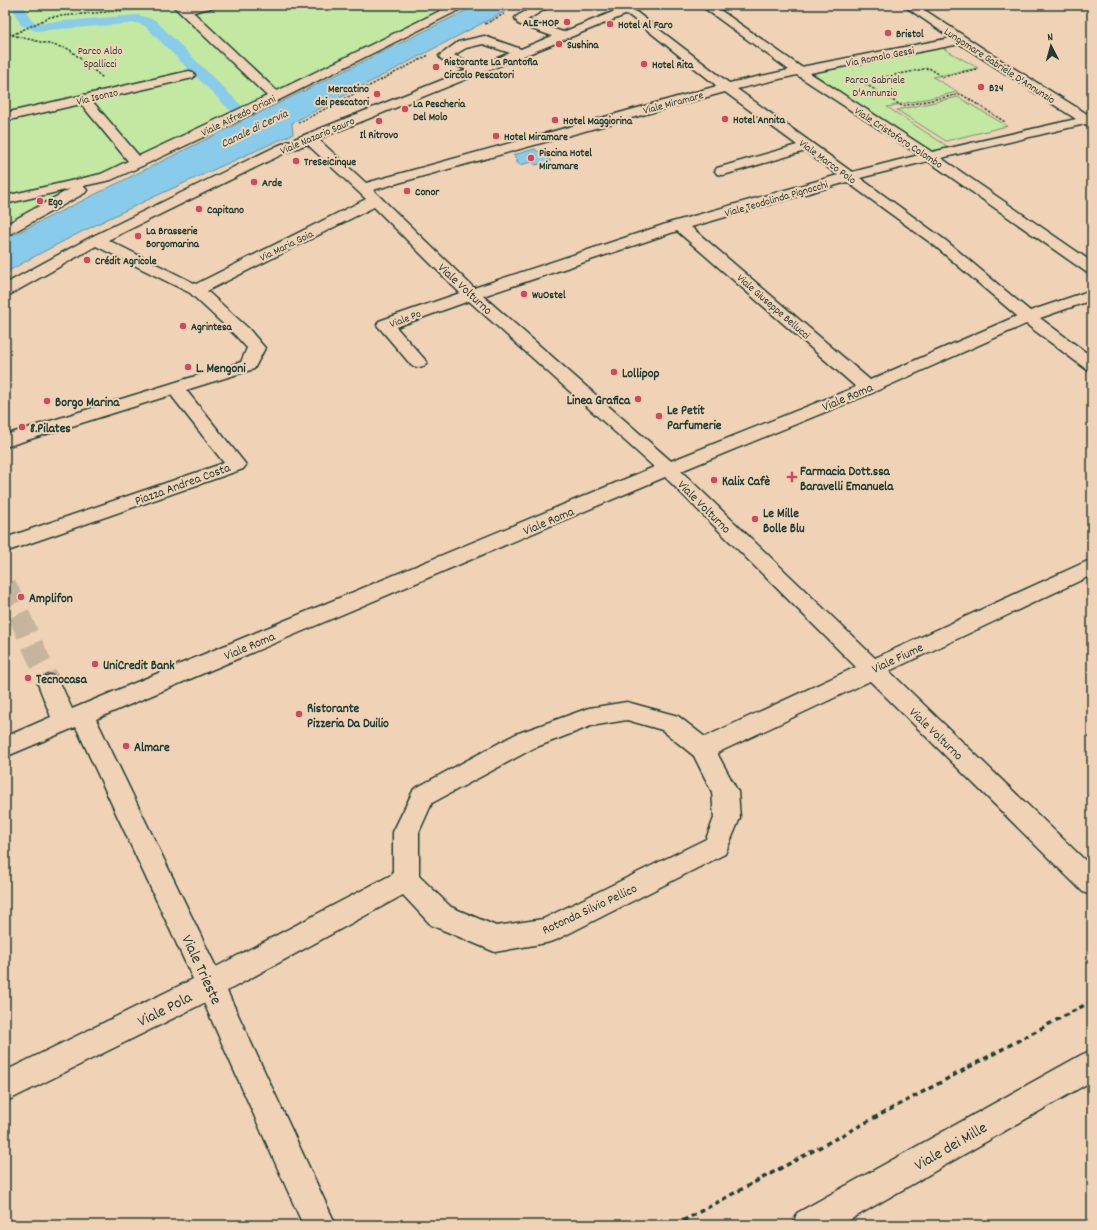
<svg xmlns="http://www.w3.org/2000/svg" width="1097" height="1230" font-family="Dekko,sans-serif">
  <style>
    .green { fill: #c3e8a2; stroke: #71926b }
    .water { fill: #89cbea; stroke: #5f92a1 }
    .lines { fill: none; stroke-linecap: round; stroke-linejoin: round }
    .canal { fill: #89cbea; fill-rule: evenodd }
    .minor-tunnel { stroke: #c6b59c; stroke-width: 22; stroke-dasharray: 22 11; stroke-linecap: butt }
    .minor-casing { stroke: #1f3d34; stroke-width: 3 }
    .path-far1 { stroke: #1f3d34; stroke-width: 1.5; stroke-dasharray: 2.5 1.5; stroke-linecap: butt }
    .path { stroke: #1f3d34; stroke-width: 3.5; stroke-dasharray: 5 4; stroke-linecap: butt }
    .minor { fill: #f0d3b6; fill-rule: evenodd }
    .poi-dot { fill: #d1495b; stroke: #f0d3b6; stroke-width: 1.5 }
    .labels { text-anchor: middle; stroke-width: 4; stroke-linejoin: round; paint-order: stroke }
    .far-poi-label { font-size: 11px; font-weight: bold; fill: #1f3d34; stroke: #f0d3b6; text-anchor: start }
    .far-park-label { font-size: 11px; fill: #27463a; stroke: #f0d3b6 }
    .far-street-label { font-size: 11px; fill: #1f3d34; stroke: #f0d3b6 }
    .far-water-label { font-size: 12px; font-style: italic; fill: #2a4b46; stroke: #f0d3b6 }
    .street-label { font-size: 13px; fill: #1f3d34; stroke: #f0d3b6 }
    .poi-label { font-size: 13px; font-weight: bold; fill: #1f3d34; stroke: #f0d3b6; text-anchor: start }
    .near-street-label { font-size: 16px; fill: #1f3d34; stroke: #f0d3b6 }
  </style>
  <rect width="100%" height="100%" fill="#f0d3b6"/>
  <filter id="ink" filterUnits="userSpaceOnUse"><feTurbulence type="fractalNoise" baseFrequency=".025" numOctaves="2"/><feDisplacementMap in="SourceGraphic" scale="8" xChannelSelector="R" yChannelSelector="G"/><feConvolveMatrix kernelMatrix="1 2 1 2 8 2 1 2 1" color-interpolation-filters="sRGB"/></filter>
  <g filter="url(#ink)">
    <g class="green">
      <path d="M5,5H454L5,225Z"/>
      <path d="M941,47L978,68L933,77L958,92L887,107L950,148L931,152L811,72Z"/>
      <path d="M958,97L1007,126L946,141L897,110Z"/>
    </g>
    <g class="water">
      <path d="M477,5H517L292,123L293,134C196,178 97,220 5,273V239Z"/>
      <path d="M535,149L551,161L536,165L532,162L520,165L515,161L518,160L513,155Z"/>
    </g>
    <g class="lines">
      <path class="canal" d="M11,5H23L31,20L38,23L138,15L155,20L263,127L260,130L255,132L250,130L145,26L137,23L36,31L21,25Z"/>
      <path class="minor-tunnel" d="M5,584L50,684"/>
      <g class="minor-casing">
        <g id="minor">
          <path d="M172,5H185L187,7L196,5H217L215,7L193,12L277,91L452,5H467L465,7L231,124L142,166L111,180L83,186L87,190L85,193L10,234L5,236V225L70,189L5,204V196L101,174L128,161L81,104L5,121V113L189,71L193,72L195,75L193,78L92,101L139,156L267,96Z"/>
          <path d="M537,5H552L527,20L563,32L630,5H646L644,7L635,11L729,83L789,70L700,5H713L801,67L951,38L903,5H917L1002,61L1092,117V127L1085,124L941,158L1092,262V274L1086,272L928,161L860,178L945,240L1030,311L1092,290V300L1040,318L1092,357V370L1086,369L1026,324L874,392L681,471L875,658L1092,559V575L889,671L1092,867V896L1083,892L870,681L717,753L738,792L740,818L725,854L556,940L546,943L495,952L431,925L403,895L227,991L336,1225H303L204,1003L5,1102V1071L193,979L76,727L5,757V737L51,717L38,684L42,678L50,675L58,678L72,709L654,467L469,301L396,327L427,362L424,366L418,367L412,366L377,325L379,321L460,293L374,207L207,291L248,328L265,348L254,369L186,390L243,461L246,465L243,469L5,552V538L224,463L171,395L5,447V435L241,362L247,348L236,336L190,293L96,246L11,294L5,296V284L91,237L277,146L467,70L441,59L439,56L458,42L484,36L521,49L552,36L518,24L515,18L517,16ZM625,15L630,16L717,86L366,183L318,139ZM483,44L510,53L478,66L454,55L466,48ZM960,44L1076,119L932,152L810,73ZM797,75L919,155L852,172L737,89ZM725,92L797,145L717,168L715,171L717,174L722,175L727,174L805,151L838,175L669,223L474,288L373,190ZM307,144L366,199L196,284L108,240L287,152ZM847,182L935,246L1017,316L870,380L691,227ZM677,231L856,387L671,461L483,296ZM665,477L856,667L705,737L678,716L627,702L589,708L516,734L414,789L393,832V874L216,967L96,719ZM627,720L662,730L694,756L712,792L714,818L706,839L543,919L496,926L451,907L419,876V832L432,803L534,748L591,726Z"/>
          <path d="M1092,1050V1081L841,1225H793L797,1213L1081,1055Z"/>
        </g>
      </g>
      <g class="path-far1">
        <path d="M485,24L504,14"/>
        <path d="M5,31L12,35L69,49L103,78"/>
        <path d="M12,35L50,17L161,7"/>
        <path d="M862,82L902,106L961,94L1005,122"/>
        <path d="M851,84L929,68L943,77L976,69"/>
        <path d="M298,123L429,55"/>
      </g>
      <path class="path" d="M675,1225L1092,1001"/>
      <use href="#minor" class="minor"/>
    </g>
  </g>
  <g class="poi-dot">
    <circle cx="567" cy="22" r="4"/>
    <circle cx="610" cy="24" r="4"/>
    <circle cx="888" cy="33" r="4"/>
    <circle cx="559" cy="44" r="4"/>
    <circle cx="644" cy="64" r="4"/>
    <circle cx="436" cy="67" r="4"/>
    <circle cx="981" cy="87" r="4"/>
    <circle cx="377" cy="94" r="4"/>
    <circle cx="405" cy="109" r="4"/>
    <circle cx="725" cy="119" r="4"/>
    <circle cx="555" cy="120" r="4"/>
    <circle cx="379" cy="121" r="4"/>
    <circle cx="496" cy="136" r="4"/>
    <circle cx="531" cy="158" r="4"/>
    <circle cx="296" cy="161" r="4"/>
    <circle cx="254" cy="182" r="4"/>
    <circle cx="407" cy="191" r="4"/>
    <circle cx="40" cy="201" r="4"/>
    <circle cx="199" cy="209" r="4"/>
    <circle cx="138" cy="236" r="4"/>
    <circle cx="87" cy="260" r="4"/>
    <circle cx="524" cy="294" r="4"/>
    <circle cx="183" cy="326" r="4"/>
    <circle cx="188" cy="367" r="4"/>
    <circle cx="614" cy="372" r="4"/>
    <circle cx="638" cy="399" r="4"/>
    <circle cx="47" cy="401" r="4"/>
    <circle cx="659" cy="416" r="4"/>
    <circle cx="22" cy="427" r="4"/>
    <path d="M790 471h4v4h4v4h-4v4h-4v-4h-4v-4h4z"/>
    <circle cx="714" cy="480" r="4"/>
    <circle cx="755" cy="519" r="4"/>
    <circle cx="21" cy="597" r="4"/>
    <circle cx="95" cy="664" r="4"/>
    <circle cx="28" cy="678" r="4"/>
    <circle cx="299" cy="714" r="4"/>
    <circle cx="126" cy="746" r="4"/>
  </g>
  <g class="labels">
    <g class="far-poi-label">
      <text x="559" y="26" text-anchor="end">ALE-HOP</text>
      <text x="618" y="28">Hotel Al Faro</text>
      <text x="896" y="37">Bristol</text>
      <text x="567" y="48">Sushina</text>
      <text x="444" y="65">Ristorante La Pantofla<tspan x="444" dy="13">Circolo Pescatori</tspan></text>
      <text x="652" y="68">Hotel Rita</text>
      <text x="989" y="91">B24</text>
      <text x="369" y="92" text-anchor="end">Mercatino<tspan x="369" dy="13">dei pescatori</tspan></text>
      <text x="413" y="107">La Pescheria<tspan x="413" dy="13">Del Molo</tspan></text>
      <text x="733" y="123">Hotel Annita</text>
      <text x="563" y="124">Hotel Maggiorina</text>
      <text x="379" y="138" text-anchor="middle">Il Ritrovo</text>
      <text x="504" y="140">Hotel Miramare</text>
      <text x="539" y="156">Piscina Hotel<tspan x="539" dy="13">Miramare</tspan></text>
      <text x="304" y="165">TreSeiCinque</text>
      <text x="262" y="186">Arde</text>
      <text x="415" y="195">Conor</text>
      <text x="48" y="205">Ego</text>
      <text x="207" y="213">Capitano</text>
      <text x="146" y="234">La Brasserie<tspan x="146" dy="13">Borgomarina</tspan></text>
      <text x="95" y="264">Crédit Agricole</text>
      <text x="532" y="298">WuOstel</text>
      <text x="191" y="330">Agrintesa</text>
    </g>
    <g class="far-park-label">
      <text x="100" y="54">Parco Aldo<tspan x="100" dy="13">Spallicci</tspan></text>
      <text x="875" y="83">Parco Gabriele<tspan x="875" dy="13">D'Annunzio</tspan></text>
    </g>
    <g class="far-street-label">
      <text transform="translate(880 56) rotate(-11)" y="4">Via Romolo Gessi</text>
      <text transform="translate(1000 65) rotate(33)" y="4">Lungomare Gabriele D'Annunzio</text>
      <text transform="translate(97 96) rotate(-13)" y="4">Via Isonzo</text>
      <text transform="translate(673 102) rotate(-15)" y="4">Viale Miramare</text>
      <text transform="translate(238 115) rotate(-26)" y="4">Viale Alfredo Oriani</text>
      <text transform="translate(317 135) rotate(-23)" y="4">Viale Nazario Sauro</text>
      <text transform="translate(899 137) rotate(33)" y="4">Viale Cristoforo Colombo</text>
      <text transform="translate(828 161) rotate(36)" y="4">Viale Marco Polo</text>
      <text transform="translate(776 198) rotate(-16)" y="4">Viale Teodolinda Pignocchi</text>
      <text transform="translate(286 245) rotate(-26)" y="4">Via Maria Goia</text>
      <text transform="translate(774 306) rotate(41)" y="4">Viale Giuseppe Bellucci</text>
      <text transform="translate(405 318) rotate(-21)" y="4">Viale Po</text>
    </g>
    <g class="far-water-label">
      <text transform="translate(254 128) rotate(-26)" y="4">Canale di Cervia</text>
    </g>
    <g class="street-label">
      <text transform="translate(466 288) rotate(43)" y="5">Viale Volturno</text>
      <text transform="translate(847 396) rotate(-23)" y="5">Viale Roma</text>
      <text transform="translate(182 483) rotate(-20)" y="5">Piazza Andrea Costa</text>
      <text transform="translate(705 506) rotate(45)" y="5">Viale Volturno</text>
      <text transform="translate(548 520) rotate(-23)" y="5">Viale Roma</text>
      <text transform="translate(249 645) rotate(-23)" y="5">Viale Roma</text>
      <text transform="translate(897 657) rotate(-25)" y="5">Viale Fiume</text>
      <text transform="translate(937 733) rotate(44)" y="5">Viale Volturno</text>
      <text transform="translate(589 908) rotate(-25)" y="5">Rotonda Silvio Pellico</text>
    </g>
    <g class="poi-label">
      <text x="196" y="372">L. Mengoni</text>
      <text x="622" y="377">Lollipop</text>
      <text x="630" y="404" text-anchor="end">Linea Grafica</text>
      <text x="55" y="406">Borgo Marina</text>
      <text x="667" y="414">Le Petit<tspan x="667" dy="15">Parfumerie</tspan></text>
      <text x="30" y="432">8.Pilates</text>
      <text x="800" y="475">Farmacia Dott.ssa<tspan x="800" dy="15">Baravelli Emanuela</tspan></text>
      <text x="722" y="485">Kalix Cafè</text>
      <text x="763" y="517">Le Mille<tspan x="763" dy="15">Bolle Blu</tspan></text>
      <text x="29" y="602">Amplifon</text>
      <text x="103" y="669">UniCredit Bank</text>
      <text x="36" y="683">Tecnocasa</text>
      <text x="307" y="712">Ristorante<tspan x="307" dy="15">Pizzeria Da Duilio</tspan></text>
      <text x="134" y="751">Almare</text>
    </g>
    <g class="near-street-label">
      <text transform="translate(203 969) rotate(65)" y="6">Viale Trieste</text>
      <text transform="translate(164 1008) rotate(-27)" y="6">Viale Pola</text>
      <text transform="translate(950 1145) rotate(-30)" y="6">Viale dei Mille</text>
    </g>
  </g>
  <rect width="1097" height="1230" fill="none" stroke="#f0d3b6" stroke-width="20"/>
  <rect x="10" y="10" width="1077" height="1210" fill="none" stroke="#1f3d34" stroke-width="1.5" filter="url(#ink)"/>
  <g transform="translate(1051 46) rotate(354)" stroke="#f0d3b6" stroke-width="3" paint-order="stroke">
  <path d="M0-3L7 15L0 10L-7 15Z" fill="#1f3d34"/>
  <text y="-6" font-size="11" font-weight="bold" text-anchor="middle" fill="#1f3d34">N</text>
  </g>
</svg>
